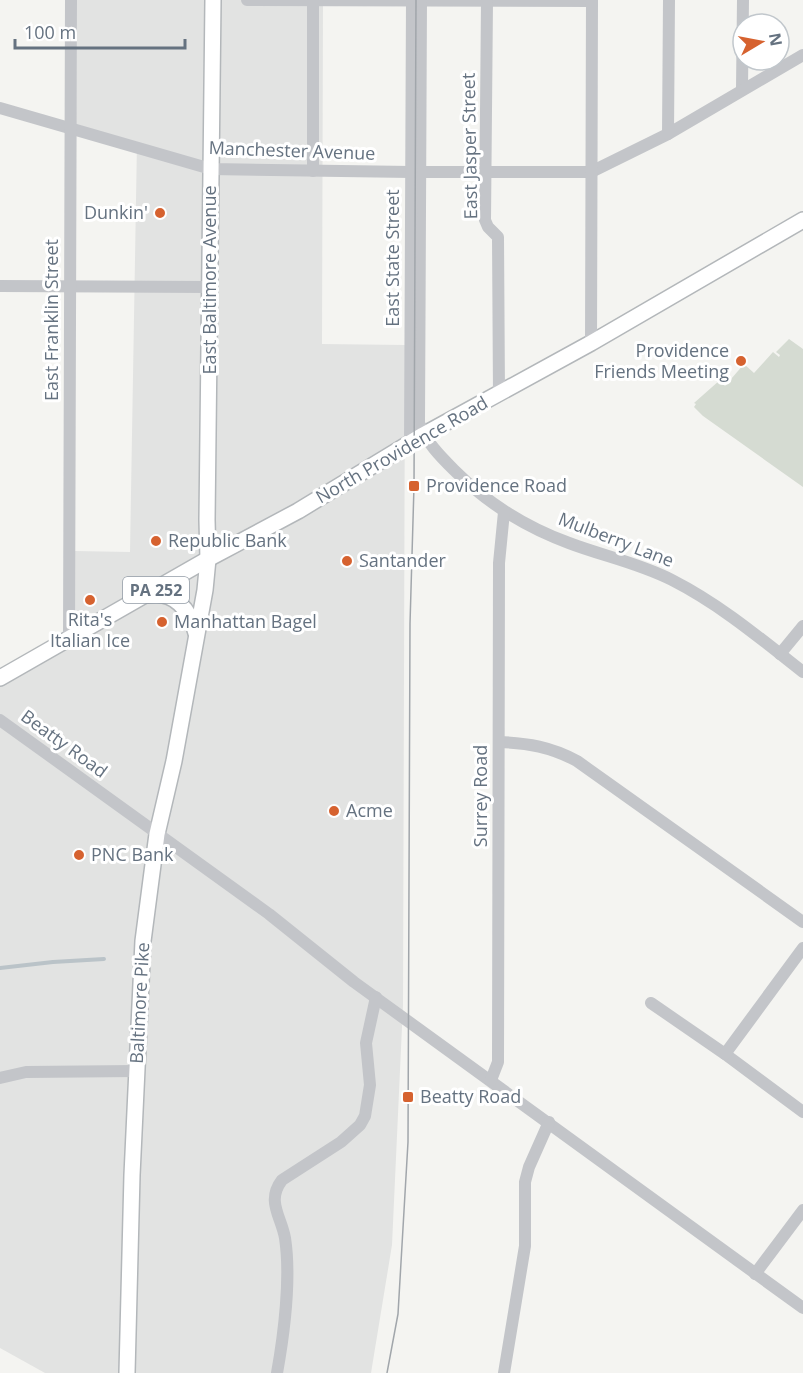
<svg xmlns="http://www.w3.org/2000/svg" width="803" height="1373" font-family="'Open Sans',sans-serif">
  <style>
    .built { fill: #e2e3e2 }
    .green { fill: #d5dbd2 }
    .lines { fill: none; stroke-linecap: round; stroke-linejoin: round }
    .stream { stroke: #bac3c8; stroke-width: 4 }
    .major-casing { stroke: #b3b7ba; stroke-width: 18 }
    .minor { stroke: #c3c5c9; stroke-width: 12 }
    .major { stroke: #fff; stroke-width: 15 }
    .tram { stroke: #a1a6ab; stroke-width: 1.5 }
    .poi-dot { fill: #d6622f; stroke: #fff; stroke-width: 2 }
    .labels { text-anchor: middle; stroke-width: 6; stroke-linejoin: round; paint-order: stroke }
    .shield { fill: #fff; stroke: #939ca6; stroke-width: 1.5 }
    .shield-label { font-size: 16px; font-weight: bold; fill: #657280 }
    .street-label { font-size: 18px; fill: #657280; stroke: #fff }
    .poi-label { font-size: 18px; fill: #657280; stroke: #fff; text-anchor: start }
  </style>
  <rect width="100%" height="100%" fill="#f4f4f1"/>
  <path class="built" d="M77,0H323L322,344L405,345L403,1005L392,1245L371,1373H45L0,1348V684L74,633L75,551L130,552L137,142L76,125Z"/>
  <path class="green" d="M789,339L803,349V487L703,416L694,407L696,404L694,403L720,380L725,386L744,364L754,373L773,352L779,357L780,355L776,352Z"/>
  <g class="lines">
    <path class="stream" d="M0,968L53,962L104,959"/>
    <g class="major-casing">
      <g id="major">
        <path d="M148,595C174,590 190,610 196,633"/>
        <path d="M0,678L208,559L298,511L423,435L591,343L803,220"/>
        <path d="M127,1373L132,1175L143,941L157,834L174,761L205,590L208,559L207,520L213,0"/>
      </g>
    </g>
    <g class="minor">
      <path d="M247,0L592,1"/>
      <path d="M421,0L419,423C426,442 440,456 454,470C487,503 525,527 569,543C603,556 639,563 672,580C721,605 761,639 803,672"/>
      <path d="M487,1L485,220L488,227L498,237L499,395"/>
      <path d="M742,89L743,0"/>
      <path d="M0,108L211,169L411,172H591L668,134L803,55"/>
      <path d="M668,134L669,0"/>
      <path d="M313,171V0"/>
      <path d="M0,286L210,287"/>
      <path d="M591,343L592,0"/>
      <path d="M410,444L412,0"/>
      <path d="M69,640L71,0"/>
      <path d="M780,654L803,626"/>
      <path d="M0,720L269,914L354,982L803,1308"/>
      <path d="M499,742C528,743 551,747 577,761L803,922"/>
      <path d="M651,1003L725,1054L803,1112"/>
      <path d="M725,1054L803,948"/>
      <path d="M0,1078L26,1072L136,1071"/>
      <path d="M491,1080L498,1062L499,563L504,512"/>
      <path d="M755,1274L803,1210"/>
      <path d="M277,1373C284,1334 291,1277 285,1238C281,1216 266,1201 282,1180L341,1142L360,1125L365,1116L370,1085L366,1043L376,997"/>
      <path d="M504,1373L525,1246V1182L529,1167L549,1122"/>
    </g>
    <use href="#major" class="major"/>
    <path class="tram" d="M387,1373L398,1314L408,1142L410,624L414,486L416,0"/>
  </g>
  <g class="poi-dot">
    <circle cx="160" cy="213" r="6"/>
    <circle cx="741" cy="361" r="6"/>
    <rect x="408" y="480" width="12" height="12" rx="3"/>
    <circle cx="156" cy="541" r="6"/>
    <circle cx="347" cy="561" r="6"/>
    <circle cx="90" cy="600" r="6"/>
    <circle cx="162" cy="622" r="6"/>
    <circle cx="334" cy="811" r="6"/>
    <circle cx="79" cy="855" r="6"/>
    <rect x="402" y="1091" width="12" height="12" rx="3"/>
  </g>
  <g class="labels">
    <rect class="shield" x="123" y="577" width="66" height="26" rx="4.5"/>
    <g class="shield-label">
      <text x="156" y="596">PA 252</text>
    </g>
    <g class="street-label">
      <text transform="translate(470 146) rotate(-91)" y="6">East Jasper Street</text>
      <text transform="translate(292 151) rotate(2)" y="6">Manchester Avenue</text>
      <text transform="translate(393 258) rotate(-90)" y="6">East State Street</text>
      <text transform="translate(210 280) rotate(-90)" y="6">East Baltimore Avenue</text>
      <text transform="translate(52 320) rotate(-90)" y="6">East Franklin Street</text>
      <text transform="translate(402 450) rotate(-30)" y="6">North Providence Road</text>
      <text transform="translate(616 540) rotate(21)" y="6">Mulberry Lane</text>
      <text transform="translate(64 744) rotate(36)" y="6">Beatty Road</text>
      <text transform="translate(481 796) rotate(-90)" y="6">Surrey Road</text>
      <text transform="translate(140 1003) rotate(-87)" y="6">Baltimore Pike</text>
    </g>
    <g class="poi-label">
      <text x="148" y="219" text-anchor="end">Dunkin'</text>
      <text x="729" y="357" text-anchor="end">Providence<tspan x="729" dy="21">Friends Meeting</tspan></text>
      <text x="426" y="492">Providence Road</text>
      <text x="168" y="547">Republic Bank</text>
      <text x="359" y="567">Santander</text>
      <text x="90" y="626" text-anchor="middle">Rita's<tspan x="90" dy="21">Italian Ice</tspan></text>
      <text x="174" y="628">Manhattan Bagel</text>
      <text x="346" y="817">Acme</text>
      <text x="91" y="861">PNC Bank</text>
      <text x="420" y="1103">Beatty Road</text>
    </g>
  </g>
  <g transform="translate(761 42) rotate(80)"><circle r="28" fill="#ffffff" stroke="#c1c7cc" stroke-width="1.5"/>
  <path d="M0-4.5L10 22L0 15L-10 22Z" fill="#d6622f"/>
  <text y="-9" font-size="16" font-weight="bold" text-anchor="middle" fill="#657280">N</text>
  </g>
  <path d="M15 39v9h170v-9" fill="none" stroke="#657280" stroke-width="3"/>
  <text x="24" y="39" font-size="18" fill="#657280" stroke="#ffffff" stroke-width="4.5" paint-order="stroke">100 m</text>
</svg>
